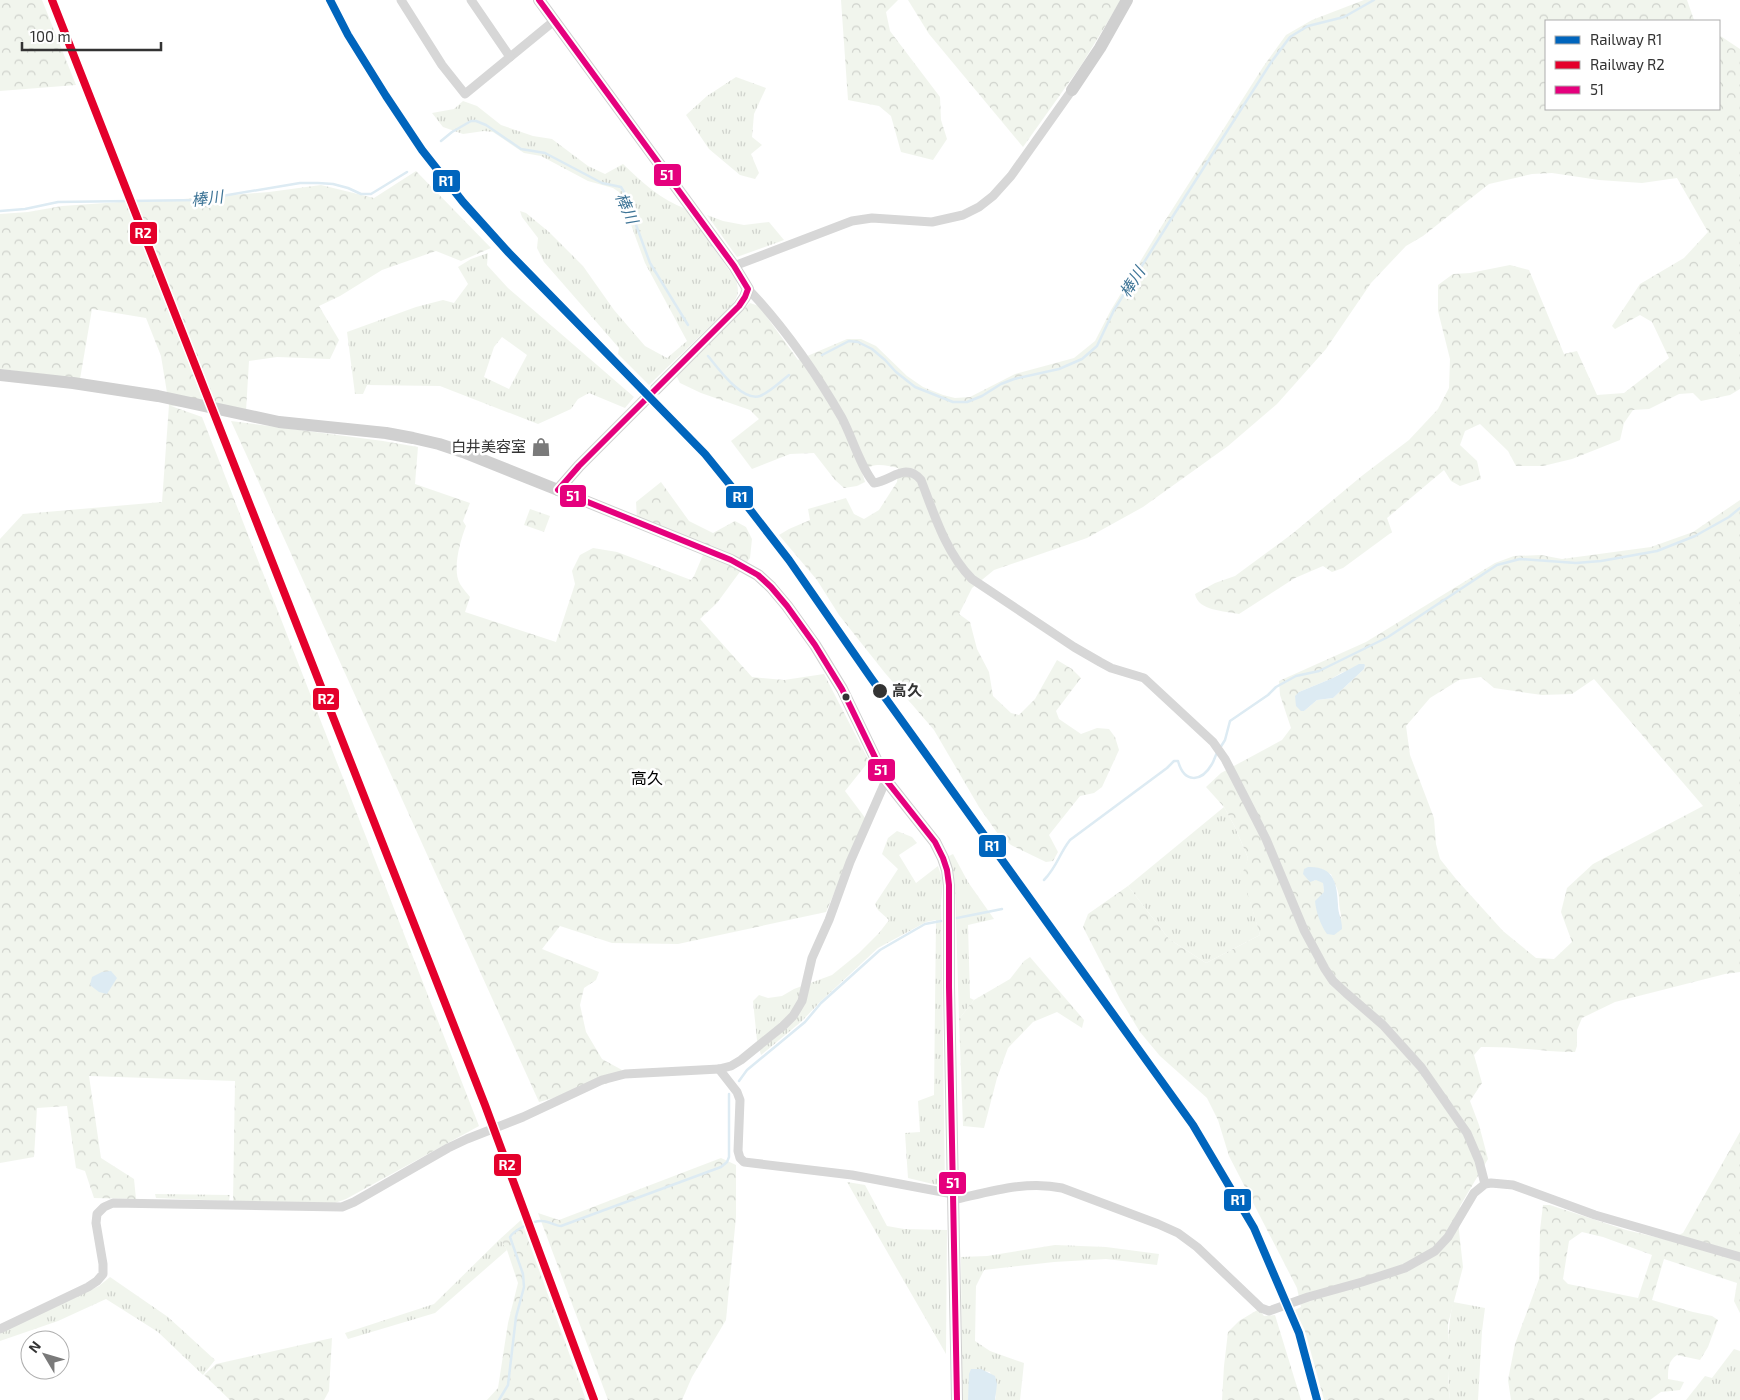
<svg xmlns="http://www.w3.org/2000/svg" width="1740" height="1400" font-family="'Exo 2','Noto Sans JP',sans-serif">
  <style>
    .grass { fill: url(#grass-tufts); fill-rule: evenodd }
    .forest { fill: url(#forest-crowns); fill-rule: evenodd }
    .water { fill: #ddebf3 }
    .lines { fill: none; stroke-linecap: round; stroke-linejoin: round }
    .stream { stroke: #ddebf3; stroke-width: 2.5 }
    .secondary-tunnel { stroke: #d6d6d6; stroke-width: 12; stroke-dasharray: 12 6; stroke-linecap: butt }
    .street { stroke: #d7d7d7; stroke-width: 9 }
    .secondary { stroke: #d0d0d0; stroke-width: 12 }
    .bus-1-casing { stroke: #fff; stroke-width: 10 }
    .bus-1 { stroke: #e5007d; stroke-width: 6 }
    .rail-1-casing { stroke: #fff; stroke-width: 11 }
    .rail-2-casing { stroke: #fff; stroke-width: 11 }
    .rail-1 { stroke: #0065bd; stroke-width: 8 }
    .rail-2 { stroke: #e4002b; stroke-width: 8 }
    .stop-dot { fill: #333; stroke: #fff; stroke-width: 2 }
    .labels { text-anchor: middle; stroke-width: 5; stroke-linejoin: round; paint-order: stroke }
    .poi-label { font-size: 15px; fill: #333; stroke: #fff; text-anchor: end }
    .stop-label { font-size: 15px; font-weight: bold; fill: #333; stroke: #fff; text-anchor: start }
    .water-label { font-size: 16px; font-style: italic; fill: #3f7597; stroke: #fff }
    .neighbourhood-label { font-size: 16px; fill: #000; stroke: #fff }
    .line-badge { stroke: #fff; stroke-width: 2 }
    .badge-label { font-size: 14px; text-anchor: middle; font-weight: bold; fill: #fff }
  </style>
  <defs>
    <pattern id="grass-tufts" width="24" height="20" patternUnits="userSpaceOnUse" patternTransform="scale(1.25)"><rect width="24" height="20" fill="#f1f5ed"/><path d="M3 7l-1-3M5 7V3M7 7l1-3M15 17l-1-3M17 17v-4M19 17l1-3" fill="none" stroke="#cfd2cc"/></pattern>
    <pattern id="forest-crowns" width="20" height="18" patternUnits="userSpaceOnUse" patternTransform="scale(1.25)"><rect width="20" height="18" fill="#f1f5ed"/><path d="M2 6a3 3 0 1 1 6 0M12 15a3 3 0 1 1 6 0" fill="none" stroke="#cfd2cc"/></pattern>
  </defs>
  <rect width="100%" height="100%" fill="#fff"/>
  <g class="grass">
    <path d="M736,77L766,88L754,114L752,137L762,145L751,154L759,173L755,179L740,175L709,149L686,115L707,96Z"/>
    <path d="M463,101L477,106L501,125L533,136L552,139L588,166L605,174L623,164C643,183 660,199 686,209L736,280C739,291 739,295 732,305L649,385L618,354L619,348L544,262L537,248L538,238L522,217L520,211L526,213L549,232L583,266L614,310L645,346L667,358L687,341L645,263L619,192L613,188L588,181L541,156L524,153L493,132L484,131L463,134L443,127L432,113L454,109Z"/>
    <path d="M707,215L723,221L744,225L769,222L784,240L737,257Z"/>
    <path d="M488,253L487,265L508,288L634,397L625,408L589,393L578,399L571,409L538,424L440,386L367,385L363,394H355L347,332L416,307L443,300L454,303L468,284L458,267L471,259ZM502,337L527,355L509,389L484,377L494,347Z"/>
    <path d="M1224,807L1235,827L1248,858L1243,876L1260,935L1206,963L1169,939L1128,886Z"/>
    <path d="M897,831L912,837L917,843L899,855L916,883L938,866L943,881L941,903L945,1187L908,1178L905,1133L920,1132L918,1101L934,1095L936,920L926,922L878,948L819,1003L802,1021L761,1055L757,1040L753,1001L759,995L768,998L782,996L794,989L832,975L859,953L879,933L889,920L878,910L875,904L898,869L882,854L888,838Z"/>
    <path d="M953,854L968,882L994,919L968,925L970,998L974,1000L959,1019L955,885L949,856Z"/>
    <path d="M847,1182L865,1185L887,1226L904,1229L947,1230L946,1354Z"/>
    <path d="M155,1194L230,1195L229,1201L156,1198Z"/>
    <path d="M500,1239L507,1250L435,1313L348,1339L345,1333L434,1304Z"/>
    <path d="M1055,1245L1106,1247L1159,1254L1157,1265L1106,1259L1054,1262L984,1270L976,1286L975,1341L990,1351L1024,1363L1020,1400H995L996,1397L990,1372L971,1369L968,1400H962L961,1257L987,1256Z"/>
    <path d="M110,1277L168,1317L215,1360L203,1375L158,1332L106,1299L58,1321L0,1341V1332L99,1286Z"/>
    <path d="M1453,1302L1485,1308L1482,1331L1478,1400H1450C1447,1367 1446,1335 1453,1302Z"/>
    <path d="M1734,1349L1740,1351V1400H1686L1705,1376L1712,1378Z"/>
  </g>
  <g class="forest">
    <path d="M0,0H42L76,85L0,91Z"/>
    <path d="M841,0H898L886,12L890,31L940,97L941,120L947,139L933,160L901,152L891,116L879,106L848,100Z"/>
    <path d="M908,0H1121L1082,64L1023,147L929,34Z"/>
    <path d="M1364,0H1687L1694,20L1696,21H1546V109H1719V35L1740,49V389L1730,395L1701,401L1693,393L1679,394L1649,409L1633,410L1624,423L1620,440L1572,459L1543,466H1516L1508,451L1480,424L1465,431L1460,445L1477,461L1481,479L1460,486L1451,481L1444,470L1387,518L1392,532L1343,568L1332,572L1323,566L1295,578L1239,614C1225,611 1198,611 1195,594L1215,583L1235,576L1292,534L1363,475L1409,440L1438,409L1449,388L1450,359L1438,311V285L1453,274L1470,273L1510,265L1529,270L1564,354L1577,351L1597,395L1624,393L1669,358L1652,322L1640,315L1615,329L1612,326L1640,284L1684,258L1708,232L1677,178L1642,183L1599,180L1552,173L1532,174L1489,184L1423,236L1406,246L1371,283L1326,349L1277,404L1228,446L1143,507L1087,538L994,570L972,588L959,614L970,622L977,649L989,672L993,696L1011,713L1019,715L1035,699L1057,660L1072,669L1081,678L1056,711L1059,719L1081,734L1097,728L1109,729L1115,737L1119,750L1102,787L1094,793L1080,796L1049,835L1058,852L1053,861L1046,862L1011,845L998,834L979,807L934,730L885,673L839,615L817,580L779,535L789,529L810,520L808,509L846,498L854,514L864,519L879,510L897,482L898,468C884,465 873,462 862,472L865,482L857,486L844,488L835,480L814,453L790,454L752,469L731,441L759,419L750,410L701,393L680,383L676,375L750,303L759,306L798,360L847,339H861L876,346L907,376L923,387L943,395L955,398L970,397L1015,374L1074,358L1095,341L1111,310L1161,227L1263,67L1286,35L1312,20Z"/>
    <path d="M416,171L491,248L461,261L436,251L382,270L340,296L319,306L339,340L330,359L277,357L249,361L246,411L171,406L202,417L479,1126L346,1199L332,1204L233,1202L235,1081L89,1076L101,1158L134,1179L136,1199L94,1198L85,1171L76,1168L67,1106L37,1108L34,1157L0,1163V539L23,514L162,502L169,405L161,356L146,318L92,309L80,379L0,369V214L28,212L62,206L120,202H147L269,192L321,185L374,198Z"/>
    <path d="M231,421L383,441L418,447L415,484L470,503L463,521L466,526C460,541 452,570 460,584C463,589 467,593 470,597L465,612L556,642L575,584L572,571L580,555L593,548L617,552L691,580L694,576L706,548L637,519L636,502L661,482L689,521L713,533L735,521L746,527L752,539L750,558L717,603L700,619L752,677L784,680L824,674L869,761L845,791L866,819L826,912L678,944L612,943L560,926L542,949L599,972L596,980L584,988L580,1005L586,1032L602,1059L622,1070L608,1083L539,1102Z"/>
    <path d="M1740,500V972L1725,974L1615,1002L1582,1018L1577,1030V1046L1575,1052C1543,1052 1513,1046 1481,1047L1474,1055L1482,1083L1470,1101L1479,1125L1488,1159L1460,1206L1459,1231L1463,1267L1448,1324V1378L1450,1400H1324L1305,1331L1295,1310L1301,1307L1297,1288L1229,1156L1218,1120L1207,1098L1160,1056L1140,1032L1120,999L1083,927L1088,914L1128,886L1169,939L1206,963L1260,935L1242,875L1248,858L1235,827L1224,807L1206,787L1221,773L1282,740L1291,728L1280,695L1279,681L1366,642L1495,563L1514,556L1541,555L1562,559L1651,547L1693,532ZM1365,665L1364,669L1333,698L1317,700L1304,711L1299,692L1333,678L1341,673ZM1481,677L1494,688L1542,695L1572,694L1594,679L1703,806L1593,864L1567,888L1561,912L1572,942L1554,959L1536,958L1503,931L1456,879L1440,859L1436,844L1434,818L1410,755L1406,726L1430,698L1459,680ZM1304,869L1331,874C1334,882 1339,890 1339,899C1339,906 1340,911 1342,919L1324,892L1323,882L1316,879L1314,881Z"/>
    <path d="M530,509L550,516L544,532L524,525Z"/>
    <path d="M1030,957L1084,1020L1082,1028L1057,1012L1033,1022L1008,1048L997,1078L984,1128L963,1126L959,1019L974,1000L1010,979L1024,961Z"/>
    <path d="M1740,1132V1313L1734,1301L1737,1283L1664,1259L1652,1300L1693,1312L1712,1316L1718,1320L1708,1347L1700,1360L1677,1355C1668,1361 1668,1369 1668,1379L1684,1382L1680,1390L1661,1392L1650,1400H1511L1508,1380L1515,1344L1539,1279L1540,1230L1543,1205H1550L1626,1230L1668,1240L1683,1233ZM1582,1232L1603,1237L1652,1255L1638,1298L1568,1284L1563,1279L1569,1241Z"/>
    <path d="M721,1158L736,1165V1217L726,1320L692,1377L682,1400H608L538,1213L559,1220Z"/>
    <path d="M521,1220L586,1400H487L498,1388L508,1323L518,1283L507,1250L500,1239Z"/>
    <path d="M1259,1309L1264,1316L1275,1315L1301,1400H1222L1224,1366L1228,1332L1239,1321Z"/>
    <path d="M332,1338L329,1391L324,1400H230L204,1375L216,1364Z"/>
  </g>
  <g class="water">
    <path d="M1359,664H1364L1365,665L1364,669L1333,698L1317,700L1304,711H1301L1296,706L1295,696L1299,692L1333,678Z"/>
    <path d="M1308,867C1334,866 1337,883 1338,905C1338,914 1342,919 1342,929L1334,935L1327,934C1321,926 1316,912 1315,901L1324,892L1323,883L1316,880L1310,882L1303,874L1304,869Z"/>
    <path d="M111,971L117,978L107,994L99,992L90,985L92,977L102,972Z"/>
    <path d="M971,1369H981L995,1376L997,1384L995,1400H968L969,1374Z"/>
  </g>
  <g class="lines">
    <g class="stream">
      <path d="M441,141L452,132L471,121H476L486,125L521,149L545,153L602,183L621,187L624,192L650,263L688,325"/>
      <path d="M0,211L25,209L58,202L198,200L300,183H318L333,184L348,188L361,194H371L407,172"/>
      <path d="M822,355L849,341L858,342L872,349L885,360L896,372L915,387L953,402H967L982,396L1001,384L1014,379L1059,369L1082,359L1097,346L1114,310L1185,197L1272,61L1290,37L1308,26L1344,17L1374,0"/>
      <path d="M708,356C718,368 742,402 760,396C770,392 780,382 789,375"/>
      <path d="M1220,748L1225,740L1230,721L1268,695L1276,687L1296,676L1319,671L1388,637L1497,565L1520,559L1576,563L1601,561L1657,551L1695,536L1729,517L1740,508"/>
      <path d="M1044,880C1057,867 1059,854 1070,840L1167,768L1174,761H1178C1184,783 1201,783 1212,764C1214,761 1215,756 1217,753"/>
      <path d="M957,918L1002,909"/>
      <path d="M739,1081L747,1070L805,1022L821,1003L880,950L925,924L941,921"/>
      <path d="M499,1400L508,1385L516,1317L524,1287L523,1274L510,1237C514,1230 534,1220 542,1221C549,1221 555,1226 561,1226L721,1167L727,1162L729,1157V1094"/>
    </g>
    <path class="secondary-tunnel" d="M642,403L656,389"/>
    <g class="street">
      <path d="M401,0L442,65L465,94L554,21"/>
      <path d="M471,0L510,57"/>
      <path d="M734,266L852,221L872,218L932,222L963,215L979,207L993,196L1011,176L1072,90"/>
      <path d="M748,289C784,327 816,373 842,418C852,437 861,468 874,483C893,480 905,462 921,480C934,514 946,553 972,579L1074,647L1100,662L1111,668L1144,678L1213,742L1225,759L1242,792L1266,839L1304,930L1325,969L1333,981L1346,993L1383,1025L1421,1067L1467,1133L1479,1161L1485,1184"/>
      <path d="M719,1069L737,1092L740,1100L738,1151L740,1158L744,1162L852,1175L953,1194"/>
      <path d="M953,1200C989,1192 1026,1180 1062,1188L1158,1224L1178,1233L1197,1247L1261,1308L1269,1311L1308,1297L1362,1282L1405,1268L1435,1251L1448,1237L1474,1193L1485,1184L1491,1183L1513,1185L1595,1215L1740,1257"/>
      <path d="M0,1329L88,1287L97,1281L103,1274V1264L96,1223L97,1214L104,1207L113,1203L342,1207L354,1202L448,1148L467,1139L523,1117L602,1080L625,1074L719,1069L731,1066L741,1060L783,1026L793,1016L802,1001L812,958L829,920L850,862L886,780"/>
    </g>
    <g class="secondary">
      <path d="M539,0L734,266L748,289L745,297L739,306L656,389"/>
      <path d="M1072,90L1100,48L1127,0"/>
      <path d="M0,375L73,383L158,396L279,422L386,433L413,438L439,444L463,452L558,490"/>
      <path d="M642,403L579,466L558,490L731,560L758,575L771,587L787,606L815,645L842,689L886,780L935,842L943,858L947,870L949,885V987L957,1400"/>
    </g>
    <g class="bus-1-casing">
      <path id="bus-1" d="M539,0L734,266L748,289L745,297L739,306L579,466L558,490L731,560L758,575L771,587L787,606L815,645L842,689L886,780L935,842L943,858L947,870L949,885V987L957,1400"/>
    </g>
    <use href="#bus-1" class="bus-1"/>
    <g class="rail-1-casing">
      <path id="rail-1" d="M330,0L348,35L386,96L422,150L463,202L509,253L705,454L748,507L789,560L871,678L1193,1125L1254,1228L1299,1333L1317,1400"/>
    </g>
    <g class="rail-2-casing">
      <path id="rail-2" d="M52,0L485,1105L594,1400"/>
    </g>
    <use href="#rail-1" class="rail-1"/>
    <use href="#rail-2" class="rail-2"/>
  </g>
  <defs>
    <g id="shop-bare" transform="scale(1.5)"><path d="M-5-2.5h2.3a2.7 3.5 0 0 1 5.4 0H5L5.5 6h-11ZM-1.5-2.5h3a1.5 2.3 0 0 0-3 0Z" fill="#7a7a7a" stroke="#fff" stroke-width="2.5" paint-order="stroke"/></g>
  </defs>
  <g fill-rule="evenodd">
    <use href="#shop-bare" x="541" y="447"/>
  </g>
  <g class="stop-dot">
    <circle cx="880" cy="691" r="8"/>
    <circle cx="846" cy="697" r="4.5"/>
  </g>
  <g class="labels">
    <g class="poi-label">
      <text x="526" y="452">白井美容室</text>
    </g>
    <g class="stop-label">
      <text x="892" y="696">高久</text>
    </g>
    <g class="water-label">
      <text transform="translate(207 198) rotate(-7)" y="6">棒川</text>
      <text transform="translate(627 208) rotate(66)" y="6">棒川</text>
      <text transform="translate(1132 282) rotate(-58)" y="6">棒川</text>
    </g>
    <g class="neighbourhood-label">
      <text x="647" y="784">高久</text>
    </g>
  </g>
  <g class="line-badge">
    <rect x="653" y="163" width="29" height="24" rx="5" fill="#e5007d"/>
    <rect x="432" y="169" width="29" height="24" rx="5" fill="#0065bd"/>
    <rect x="129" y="221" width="29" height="24" rx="5" fill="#e4002b"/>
    <rect x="559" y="484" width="28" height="24" rx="5" fill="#e5007d"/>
    <rect x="725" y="485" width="29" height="24" rx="5" fill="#0065bd"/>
    <rect x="312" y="687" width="28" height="24" rx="5" fill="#e4002b"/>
    <rect x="867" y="758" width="29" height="24" rx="5" fill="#e5007d"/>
    <rect x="978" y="834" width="29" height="24" rx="5" fill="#0065bd"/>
    <rect x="493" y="1153" width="29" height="24" rx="5" fill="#e4002b"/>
    <rect x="938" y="1171" width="29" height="24" rx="5" fill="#e5007d"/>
    <rect x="1223" y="1188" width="29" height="24" rx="5" fill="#0065bd"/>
  </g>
  <g class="badge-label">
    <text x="667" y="180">51</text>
    <text x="446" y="186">R1</text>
    <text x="143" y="238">R2</text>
    <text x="573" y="501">51</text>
    <text x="740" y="502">R1</text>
    <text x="326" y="704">R2</text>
    <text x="881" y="775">51</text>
    <text x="992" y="851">R1</text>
    <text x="507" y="1170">R2</text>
    <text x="953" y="1188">51</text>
    <text x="1238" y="1205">R1</text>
  </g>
  <rect x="1545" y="20" width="175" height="90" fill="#ffffff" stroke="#adadad"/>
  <rect x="1555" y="36" width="25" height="8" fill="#0065bd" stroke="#adadad"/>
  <text x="1590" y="45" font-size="15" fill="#333333">Railway R1</text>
  <rect x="1555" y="61" width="25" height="8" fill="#e4002b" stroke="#adadad"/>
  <text x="1590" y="70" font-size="15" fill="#333333">Railway R2</text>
  <rect x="1555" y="86" width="25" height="8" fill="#e5007d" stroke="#adadad"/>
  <text x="1590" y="95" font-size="15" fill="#333333">51</text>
  <g transform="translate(45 1355) rotate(308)"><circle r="24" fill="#ffffff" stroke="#adadad"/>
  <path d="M0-4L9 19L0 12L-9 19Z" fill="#7a7a7a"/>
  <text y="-8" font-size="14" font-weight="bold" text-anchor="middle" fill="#333333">N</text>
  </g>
  <path d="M22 42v8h139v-8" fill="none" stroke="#333333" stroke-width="2.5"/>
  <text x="30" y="42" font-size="15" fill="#333333" stroke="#ffffff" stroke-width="4" paint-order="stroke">100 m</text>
</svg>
